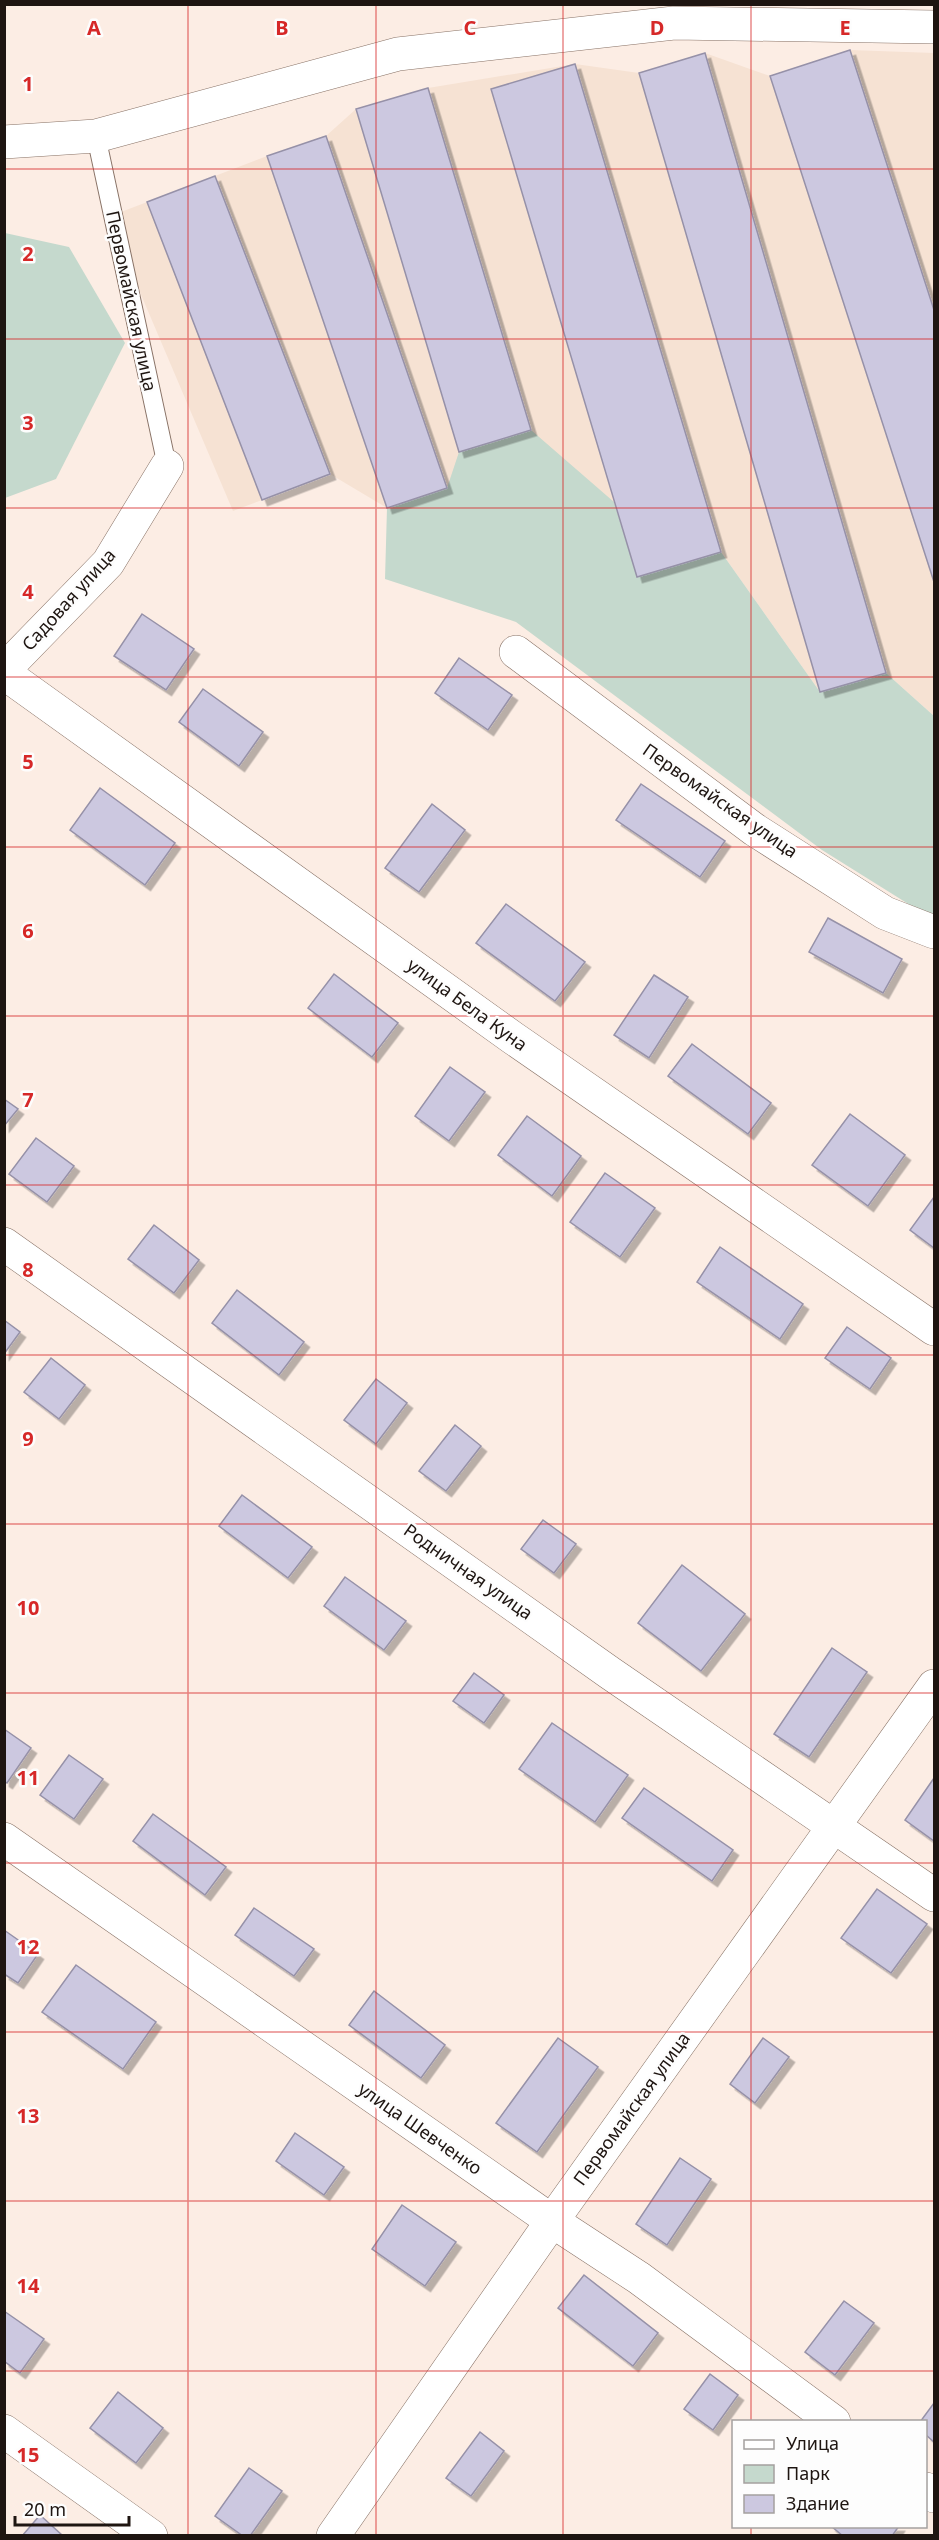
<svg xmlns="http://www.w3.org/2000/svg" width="939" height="2540" font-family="'Noto Sans',sans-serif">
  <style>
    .industrial { fill: #f6e2d3 }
    .green { fill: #c5d9cd }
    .building { fill: #ccc8e0; stroke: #9691a8; stroke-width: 1.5; filter: url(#shadow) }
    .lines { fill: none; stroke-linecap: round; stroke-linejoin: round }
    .lane-casing { stroke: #887266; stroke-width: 20 }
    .street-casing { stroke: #887266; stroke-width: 34 }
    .secondary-casing { stroke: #887266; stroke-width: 34 }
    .lane { stroke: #fff; stroke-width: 18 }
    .street { stroke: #fff; stroke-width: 33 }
    .secondary { stroke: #fff; stroke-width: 33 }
    .grid { fill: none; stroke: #d62828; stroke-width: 1.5; stroke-opacity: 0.55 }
    .labels { text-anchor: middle; stroke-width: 5; stroke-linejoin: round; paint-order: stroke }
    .street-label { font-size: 18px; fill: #1e1511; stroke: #fdfdfd }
    .grid-label { font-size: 20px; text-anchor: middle; font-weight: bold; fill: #d62828; stroke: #fdfdfd; stroke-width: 5; stroke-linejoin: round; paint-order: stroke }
  </style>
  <defs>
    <filter id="shadow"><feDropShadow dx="5.5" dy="5.5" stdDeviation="0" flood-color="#0004"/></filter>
  </defs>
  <rect width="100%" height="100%" fill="#fcede4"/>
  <path class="industrial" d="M850,50L934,53V716L886,673L820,692L721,552L637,577L614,502L447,488L387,508L330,474L233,511L108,217L267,156L326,136L356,109L428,88L575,64L639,73L705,53L770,76Z"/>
  <g class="green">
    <path d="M5,233L69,247L125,343L56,479L5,498Z"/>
    <path d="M531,430L614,502L637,576L721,552L820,692L886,673L934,716V920L822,850L516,622L385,579L387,508L447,488L459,452Z"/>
  </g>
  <g class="building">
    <path d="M850,50L934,310V582L770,76Z"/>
    <path d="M705,53L886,673L820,692L639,73Z"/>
    <path d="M575,64L721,552L637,577L491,89Z"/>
    <path d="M428,88L531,430L459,452L356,109Z"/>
    <path d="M326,136L447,488L387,508L267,156Z"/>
    <path d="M215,176L330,474L262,500L147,202Z"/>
    <path d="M142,614L194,649L166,690L114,656Z"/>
    <path d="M459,658L512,695L488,730L435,693Z"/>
    <path d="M203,689L263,732L239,766L179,722Z"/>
    <path d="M641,784L725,841L700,877L616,820Z"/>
    <path d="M100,788L175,843L145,885L70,830Z"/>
    <path d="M432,804L465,830L419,892L385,868Z"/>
    <path d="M506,904L585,962L555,1001L476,943Z"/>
    <path d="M828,918L902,959L883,993L809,952Z"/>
    <path d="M334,974L398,1023L372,1057L308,1008Z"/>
    <path d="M654,975L688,997L649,1058L614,1035Z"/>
    <path d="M692,1044L771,1103L748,1134L668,1076Z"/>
    <path d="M450,1067L485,1092L449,1141L415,1116Z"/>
    <path d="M4,1099L18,1109L4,1126Z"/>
    <path d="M850,1114L905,1155L868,1206L812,1165Z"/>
    <path d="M527,1116L581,1156L552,1196L498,1155Z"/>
    <path d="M36,1138L74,1166L47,1202L9,1174Z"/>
    <path d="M605,1173L655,1208L620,1257L570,1222Z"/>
    <path d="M934,1197V1248L910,1230Z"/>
    <path d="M154,1225L199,1260L174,1293L128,1259Z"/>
    <path d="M720,1247L803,1304L780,1339L697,1282Z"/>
    <path d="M237,1290L304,1342L279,1375L212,1323Z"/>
    <path d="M4,1320L20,1332L4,1354Z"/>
    <path d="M847,1327L891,1358L870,1389L825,1358Z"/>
    <path d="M51,1358L85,1385L59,1419L24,1392Z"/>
    <path d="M376,1379L407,1403L376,1444L344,1420Z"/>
    <path d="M455,1425L481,1446L446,1491L419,1471Z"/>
    <path d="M242,1495L312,1547L288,1578L219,1526Z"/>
    <path d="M543,1520L576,1544L554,1573L521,1549Z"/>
    <path d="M682,1565L745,1614L701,1671L638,1623Z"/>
    <path d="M345,1577L406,1621L384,1650L324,1606Z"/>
    <path d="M832,1648L867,1672L809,1757L774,1734Z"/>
    <path d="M474,1673L504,1695L484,1723L453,1701Z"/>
    <path d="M552,1723L628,1775L595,1822L519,1769Z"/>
    <path d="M4,1729L31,1748L7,1783L4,1781Z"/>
    <path d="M69,1755L103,1779L74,1819L40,1795Z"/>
    <path d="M934,1778V1841L905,1820Z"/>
    <path d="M644,1788L733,1850L712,1881L622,1818Z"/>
    <path d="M153,1814L226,1867L205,1895L133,1841Z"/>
    <path d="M877,1889L927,1924L891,1973L841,1938Z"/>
    <path d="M254,1908L314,1949L294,1976L235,1935Z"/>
    <path d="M4,1930L38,1954L18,1983L4,1974Z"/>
    <path d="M76,1965L156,2022L123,2069L42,2012Z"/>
    <path d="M374,1991L445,2045L421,2078L349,2025Z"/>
    <path d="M558,2038L598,2067L537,2152L496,2123Z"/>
    <path d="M763,2038L789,2057L755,2103L730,2084Z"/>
    <path d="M295,2133L344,2167L324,2195L276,2161Z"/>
    <path d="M680,2158L711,2179L667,2245L636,2224Z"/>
    <path d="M402,2205L456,2242L425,2286L372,2249Z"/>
    <path d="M584,2275L658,2333L633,2366L558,2308Z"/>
    <path d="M844,2301L874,2323L835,2375L805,2352Z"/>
    <path d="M4,2311L44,2339L20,2373L4,2361Z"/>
    <path d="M710,2374L738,2395L713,2430L684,2409Z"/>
    <path d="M118,2392L163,2428L136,2463L90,2428Z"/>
    <path d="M934,2403V2442L926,2435V2422H920Z"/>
    <path d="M480,2432L504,2451L471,2496L446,2478Z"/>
    <path d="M249,2468L282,2491L250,2536H243L215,2516Z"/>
    <path d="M40,2515L63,2536H22Z"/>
    <path d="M831,2526H899L892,2536H843Z"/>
  </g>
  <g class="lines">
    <g class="lane-casing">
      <path id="lane" d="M96,136L167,466"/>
    </g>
    <g class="street-casing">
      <g id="street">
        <path d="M516,652L755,830L885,913L934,932"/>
        <path d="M4,670L108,563L167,466"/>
        <path d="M4,673L513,1038L934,1329"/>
        <path d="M4,1244L610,1673L934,1895"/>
        <path d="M4,1839L552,2221L639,2278L834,2422"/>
        <path d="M4,2431L151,2536"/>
        <path d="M926,2489L934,2496"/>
        <path d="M333,2536L552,2221L934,1686"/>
      </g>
    </g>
    <g class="secondary-casing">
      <path id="secondary" d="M4,142L96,136L398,54L674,23L934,27"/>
    </g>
    <use href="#lane" class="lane"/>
    <use href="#street" class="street"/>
    <use href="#secondary" class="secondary"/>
  </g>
  <path class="grid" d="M188,4V2536M376,4V2536M563,4V2536M751,4V2422M4,169H934M4,339H934M4,508H934M4,677H934M4,847H934M4,1016H934M4,1185H934M4,1355H934M4,1524H934M4,1693H934M4,1863H934M4,2032H934M4,2201H934M4,2371H934M751,2526V2536"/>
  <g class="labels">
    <g class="street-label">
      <text transform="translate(131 301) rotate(78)" y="6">Первомайская улица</text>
      <text transform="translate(69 600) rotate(-48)" y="6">Садовая улица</text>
      <text transform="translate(720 801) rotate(35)" y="6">Первомайская улица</text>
      <text transform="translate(467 1005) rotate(36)" y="6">улица Бела Куна</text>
      <text transform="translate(468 1572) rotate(35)" y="6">Родничная улица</text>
      <text transform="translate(632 2109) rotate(-54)" y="6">Первомайская улица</text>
      <text transform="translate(420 2129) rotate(35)" y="6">улица Шевченко</text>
    </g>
  </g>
  <g class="grid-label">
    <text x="94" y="35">A</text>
    <text x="282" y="35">B</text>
    <text x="470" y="35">C</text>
    <text x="657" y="35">D</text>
    <text x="845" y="35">E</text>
    <text x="28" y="91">1</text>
    <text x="28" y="261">2</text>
    <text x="28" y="430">3</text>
    <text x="28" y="599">4</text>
    <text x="28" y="769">5</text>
    <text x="28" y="938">6</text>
    <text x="28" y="1107">7</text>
    <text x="28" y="1277">8</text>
    <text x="28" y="1446">9</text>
    <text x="28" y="1615">10</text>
    <text x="28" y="1785">11</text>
    <text x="28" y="1954">12</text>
    <text x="28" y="2123">13</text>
    <text x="28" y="2293">14</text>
    <text x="28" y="2462">15</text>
  </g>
  <rect width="939" height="2540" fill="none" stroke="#1e1511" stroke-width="12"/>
  <rect x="732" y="2420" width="195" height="108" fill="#fdfdfd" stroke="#a4a09f" stroke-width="1.5"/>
  <rect x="744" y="2440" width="30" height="9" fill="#ffffff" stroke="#a4a09f" stroke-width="1.5"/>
  <text x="786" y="2450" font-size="18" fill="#1e1511">Улица</text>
  <rect x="744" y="2465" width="30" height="18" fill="#c5d9cd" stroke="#a4a09f" stroke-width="1.5"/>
  <text x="786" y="2480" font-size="18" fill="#1e1511">Парк</text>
  <rect x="744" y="2495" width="30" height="18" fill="#ccc8e0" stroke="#a4a09f" stroke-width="1.5"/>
  <text x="786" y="2510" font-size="18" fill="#1e1511">Здание</text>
  <path d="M15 2516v9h114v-9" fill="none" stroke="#1e1511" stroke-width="3"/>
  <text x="24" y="2516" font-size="18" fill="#1e1511" stroke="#fdfdfd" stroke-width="4.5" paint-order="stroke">20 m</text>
</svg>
